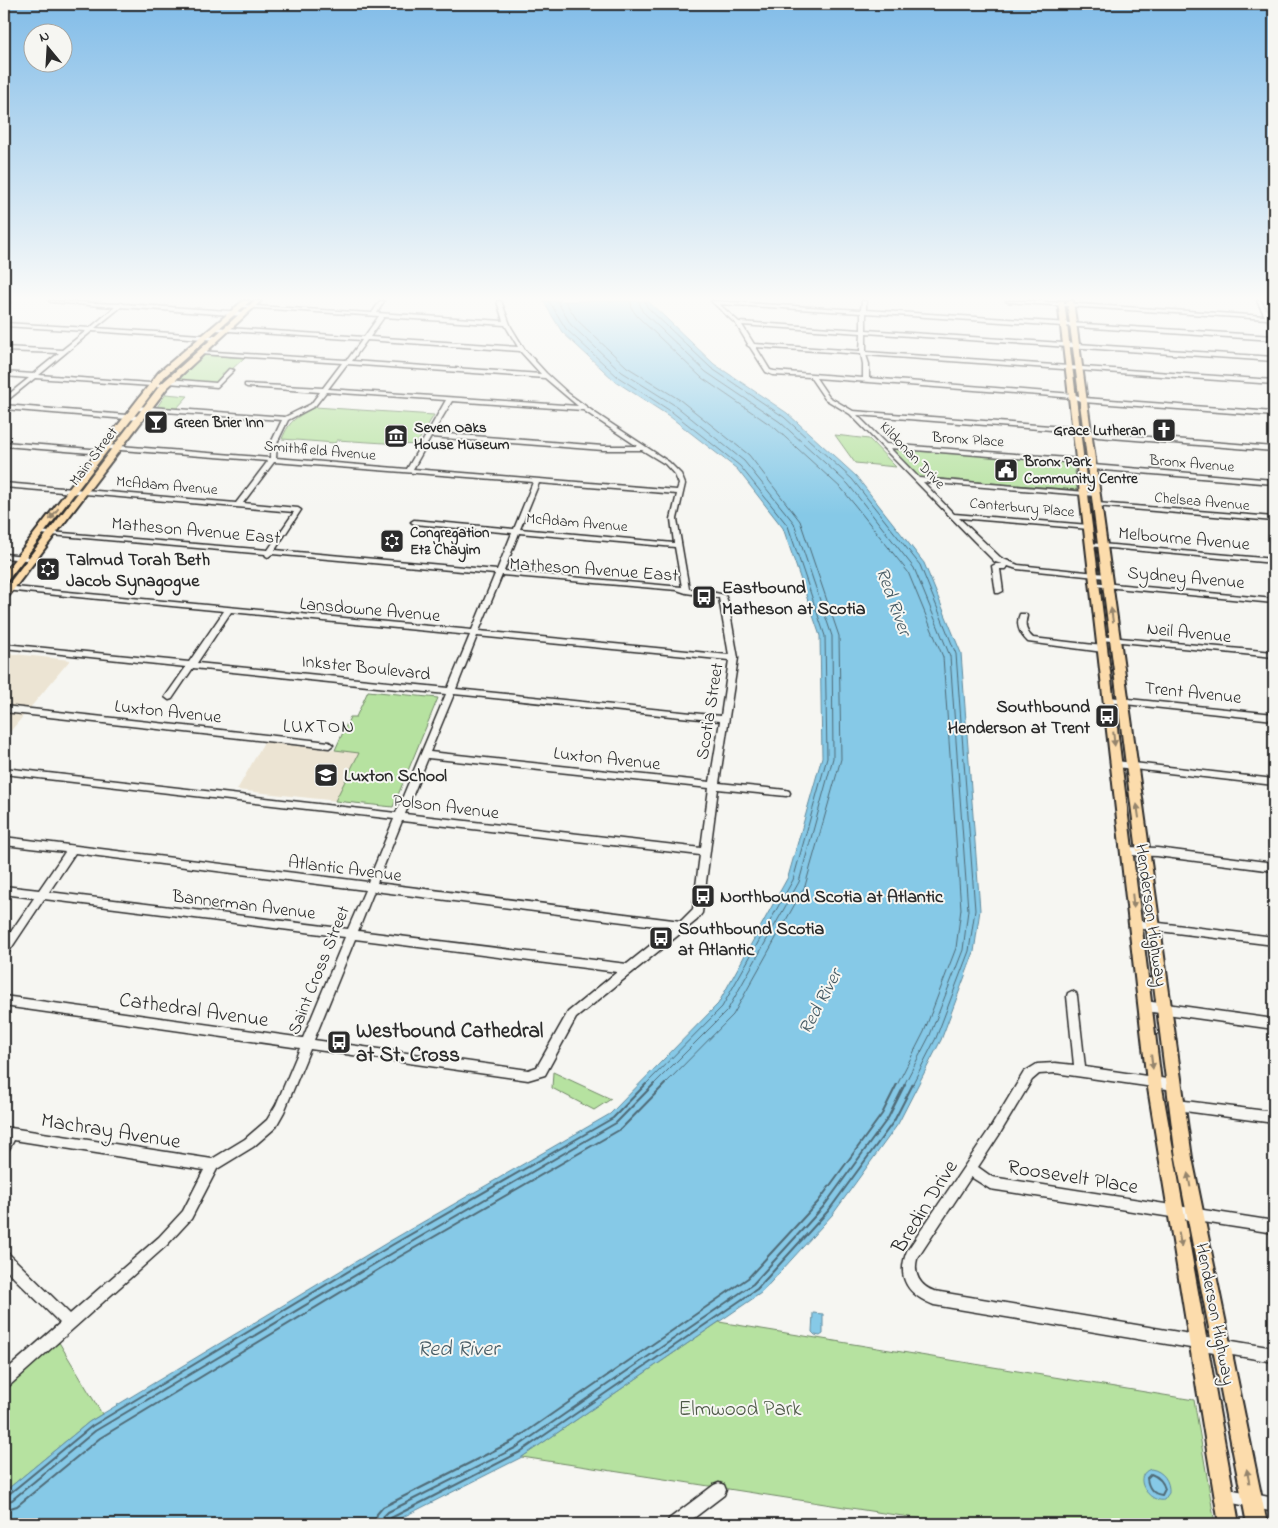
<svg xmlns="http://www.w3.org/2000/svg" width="1278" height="1528" font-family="'Indie Flower',sans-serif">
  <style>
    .built { fill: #ece4d3 }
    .green { fill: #b6e2a0; stroke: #708666 }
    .water { fill: #86c9e7; stroke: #628a9c }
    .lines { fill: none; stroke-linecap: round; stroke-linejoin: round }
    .shore-far1 { stroke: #4f6a76; stroke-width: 1 }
    .shore { stroke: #4f6a76; stroke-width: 2 }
    .minor-casing { stroke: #2b2b2b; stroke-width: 3 }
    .major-casing { stroke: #2b2b2b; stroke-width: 4 }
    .minor { fill: #f6f6f2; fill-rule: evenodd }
    .major { fill: #fcdcac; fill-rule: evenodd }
    .oneway { fill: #94846c }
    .labels { text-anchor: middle; stroke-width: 4; stroke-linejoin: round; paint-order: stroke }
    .far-poi-label { font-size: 15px; font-weight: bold; fill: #2b2b2b; stroke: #f6f6f2; text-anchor: start }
    .far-street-label { font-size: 15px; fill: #2b2b2b; stroke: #f6f6f2 }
    .street-label { font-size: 18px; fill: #2b2b2b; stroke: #f6f6f2 }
    .poi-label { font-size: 18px; font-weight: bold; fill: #2b2b2b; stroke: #f6f6f2; text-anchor: start }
    .water-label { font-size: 19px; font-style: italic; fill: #465a63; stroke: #f6f6f2 }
    .neighbourhood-label { font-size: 19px; letter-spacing: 1px; fill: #2b2b2b; stroke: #f6f6f2 }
    .near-street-label { font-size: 21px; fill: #2b2b2b; stroke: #f6f6f2 }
    .near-poi-label { font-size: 21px; font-weight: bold; fill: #2b2b2b; stroke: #f6f6f2; text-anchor: start }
    .near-park-label { font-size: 21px; fill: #4e5948; stroke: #f6f6f2 }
    .near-water-label { font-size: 22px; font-style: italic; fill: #465a63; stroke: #f6f6f2 }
  </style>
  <rect width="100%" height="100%" fill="#f6f6f2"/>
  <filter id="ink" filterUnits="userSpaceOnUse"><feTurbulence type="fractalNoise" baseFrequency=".02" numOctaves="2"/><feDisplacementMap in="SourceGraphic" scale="10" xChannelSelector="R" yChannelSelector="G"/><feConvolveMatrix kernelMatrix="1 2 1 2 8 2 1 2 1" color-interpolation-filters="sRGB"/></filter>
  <g filter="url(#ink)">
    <g class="built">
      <path d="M4,653L70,660L4,739Z"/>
      <path d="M264,742L413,759L393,807L237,790Z"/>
    </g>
    <g class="green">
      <path d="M204,355L244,358L217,383L177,382Z"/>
      <path d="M166,394L188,396L176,409L157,407Z"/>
      <path d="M315,407L434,415L416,445L337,440L335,443L282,439C290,419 297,417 315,407Z"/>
      <path d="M835,435L869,439L896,467L855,463Z"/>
      <path d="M892,447L1074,462L1077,490L919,477L890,449Z"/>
      <path d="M368,691L438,698L393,807L335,801L359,753L335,750L350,717H356Z"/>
      <path d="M553,1072L611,1099L594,1110L552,1088Z"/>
      <path d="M719,1322L1194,1400L1215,1524H954L522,1457Z"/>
      <path d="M57,1339L102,1414L89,1422L4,1492V1387Z"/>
    </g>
    <g class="water">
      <path d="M543,301H648L714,364L787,413L856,476L924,563L961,653L980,910L974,952L941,1040L898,1124L833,1214L761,1293L522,1457L389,1524H4V1492L89,1422L390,1241L610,1114L718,1004L788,877L822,757L820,636L783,528L737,469L669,416L615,381L562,332Z"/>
      <path d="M813,1313L823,1314V1334L820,1336L815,1335L812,1332Z"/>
      <path d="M1151,1469C1163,1471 1170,1481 1169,1493L1164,1500C1148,1503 1131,1475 1151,1469Z"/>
    </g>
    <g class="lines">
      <g class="shore-far1">
        <path d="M549,301L566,329L618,377L672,412L740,466L788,526L825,636L827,758L793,880L722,1007L645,1085"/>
        <path d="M557,301L571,325L622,372L676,406L744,461L794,523L832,636L833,758L799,882L727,1011L653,1085"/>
        <path d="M565,301L577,320L627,367L680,400L749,455L800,521L839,636L841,759L805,886L733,1015L664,1085"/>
        <path d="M631,301L632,309L637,316L702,378L775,428L842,489L908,572L943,657L961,909L956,948L924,1032L897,1085"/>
        <path d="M639,301L642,311L706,372L780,422L848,484L914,568L950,656L968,910L963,950L930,1035L904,1085"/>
        <path d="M645,301L647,307L711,368L784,417L852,479L920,565L956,654L975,910L969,951L936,1038L912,1085"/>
      </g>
      <g class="shore">
        <path d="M1151,1474C1159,1477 1163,1481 1165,1489L1162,1495C1152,1494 1148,1487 1147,1478Z"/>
        <path d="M4,1496L9,1494L92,1426L392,1245L613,1118L646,1084"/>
        <path d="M4,1502L12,1500L95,1431L396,1251L616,1123L654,1084"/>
        <path d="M4,1510L17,1506L100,1438L399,1257L621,1129L665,1084"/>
        <path d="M375,1524L377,1514L383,1507L513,1441L748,1278L818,1202L882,1114L897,1084"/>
        <path d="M382,1524L383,1517L388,1512L517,1447L753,1284L824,1206L888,1118L905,1084"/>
        <path d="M388,1524L391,1518L520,1452L757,1289L829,1210L894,1121L913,1084"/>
      </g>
      <g class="minor-casing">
        <g id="minor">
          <path d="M49,301L119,304L122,303L124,304L244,312L247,314L244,316L121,307L95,328L217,336L220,338L217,340L92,331L39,375L164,384L167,386L166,387L35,378L4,403V398L29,378L4,376V372L33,374L59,353L4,351V347L62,350L86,331L4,326V323L90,328L115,307L51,302Z"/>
          <path d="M380,301H384L377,313L503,321L497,301H501L511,327L525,350L546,373L569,394L595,413L669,462L681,474L685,484L677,519L689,589L711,592L725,595L728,602L738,658L719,783L786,790L789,791L790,793L789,795L786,796L718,789L702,913L697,920L576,1018L545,1075L528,1080L310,1049L284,1112L275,1128L253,1147L217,1169L191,1219L167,1245L9,1386L4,1388V1372L60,1323L4,1268V1253L9,1254L70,1314L159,1237L183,1211L204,1170L14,1140L8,1151L4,1153V1127L212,1159L245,1139L267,1120L276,1105L300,1048L4,1006V996L303,1038L345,937L44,899L8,953L4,954V942L34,898L4,894V886L39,890L65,852L4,845V837L368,882L394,819L4,774V768L396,813L446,694L193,668L172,699L169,700L165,697L186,667L4,648V644L189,662L224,611L4,590V586L472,630L495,574L272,554L268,557L266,556L265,554L40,534L37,532L38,531L268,550L294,512L4,487V483L236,503L268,461L107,449L104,447L107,445L270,458L271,443L282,420L136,410L133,408L136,406L285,417L311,404L320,392L247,387L245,386V384L323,388L342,363L201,354L198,352L199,351L345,360L348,359L362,340L215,330L212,328L213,327L364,337L379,316L241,307L239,306L241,305L372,313ZM384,317L505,325L518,347L370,337ZM367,340L520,351L541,374L352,361ZM347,364L545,378L578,406L328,389ZM326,392L446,400L407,469L276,458L277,443L288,420L315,406ZM452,401L583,410L637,446H603L433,433ZM431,437L603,450H642L665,464L675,475L679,484L677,490L413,469ZM274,462L533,482L514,529L414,520L411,522L414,524L512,533L497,570L275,550L301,510L298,508L243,503ZM539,483L677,494L671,519L674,543L520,529ZM519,533L675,547L682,587L504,571ZM502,575L677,590L686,593L719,598L729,655L479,631ZM231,612L470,635L448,688L197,663ZM477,636L729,660L721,716L456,689ZM454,694L720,721L710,782L430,752ZM428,758L709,788L701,848L405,814ZM402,821L700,855L693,909L681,921L377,883ZM75,853L365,890L348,929L49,892ZM374,891L672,928L627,964L358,931ZM355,939L617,972L568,1012L537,1067L528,1070L314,1040Z"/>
          <path d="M711,301L861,310L862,301H866V310L1274,336V340L866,313V330L1274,357V361L866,333V352L1274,380V384L866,355L869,364V378L1073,394L1084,398L1274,412V416L1083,402L1072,398L1040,395L816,378L829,397L853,411L1077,428L1098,433L1274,447V451L1098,437L1077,432L857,415L886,444L1080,459L1093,465L1274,480V484L1092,469L1079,463L890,448L919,478L1098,493L1099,494L1096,496L923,482L954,514L1089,525L1092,527L1089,529L959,518L1001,558L1018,565L1106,574L1110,576L1106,578L1017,569L1008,566L1006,569H1000L1003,591L999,593H996L992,566L996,564H1002L995,562L974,541L850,414L825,399L810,377L773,375L766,372L750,347L747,345L748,344L736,324ZM719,304L861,313V330L739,322ZM742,325L861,333L860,351L754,344ZM756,347L861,354L863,364V378L774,371L770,370Z"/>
          <path d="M1006,301H1032L1265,316L1257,301H1261L1270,316L1274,317V319H1272L1274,323V328H1272L1267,319L1008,302Z"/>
          <path d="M229,369L234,370L217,387L168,383L165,381L168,379L216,383Z"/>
          <path d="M4,405L139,416L142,418L139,420L4,409Z"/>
          <path d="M4,442L103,450L106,452L103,454L4,446Z"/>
          <path d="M1097,503L1274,517V521L1095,506V504Z"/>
          <path d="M1090,543L1274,559V563L1088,546V544Z"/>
          <path d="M4,554L26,556L30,558L26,560L4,558Z"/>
          <path d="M1092,582L1274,599V603L1095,586L1091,584Z"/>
          <path d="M1020,614H1026L1027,616C1024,625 1026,632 1033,638L1103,646L1107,649L1103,652L1028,642C1020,634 1015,625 1020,614Z"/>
          <path d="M1098,636L1274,652V657L1101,640H1098L1097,638Z"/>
          <path d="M1109,697L1274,714V720L1106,702L1105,700L1106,698Z"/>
          <path d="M4,706L329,742L333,745L329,748L4,712Z"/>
          <path d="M1116,761L1274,779V785L1116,767L1112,764Z"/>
          <path d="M1128,847L1157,848L1274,863V871L1157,856L1128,855L1125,854L1123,851L1125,848Z"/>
          <path d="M1135,920L1274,937V945L1135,928L1131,927L1130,924L1131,921Z"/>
          <path d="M1072,991L1076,993L1077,996L1085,1067L1174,1080L1178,1081L1180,1085L1178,1089L1174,1090L1055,1073L1039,1074L1032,1080L999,1135L978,1167L992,1177L1274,1221V1233L990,1189L971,1177L917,1259C913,1274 920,1286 934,1291L1274,1348V1362L934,1305C908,1295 896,1278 907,1251L991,1127L1024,1072L1037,1064L1055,1063L1074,1065L1067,996L1068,993Z"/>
          <path d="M1145,1001L1274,1019V1029L1145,1011L1141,1009L1140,1006L1141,1003Z"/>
          <path d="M1177,1100L1274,1112V1123L1177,1110L1173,1109L1171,1105L1173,1101Z"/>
          <path d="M719,1483L724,1485L726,1490L724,1495L686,1524H667L669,1519L714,1485Z"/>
          <path d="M1224,1488L1274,1498V1512L1219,1500L1217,1495L1219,1490Z"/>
        </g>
      </g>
      <g class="major-casing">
        <g id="major">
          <path d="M4,301H11L4,306Z"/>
          <path d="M243,301H250L165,376L7,581L4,582V573L159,372Z"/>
          <path d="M254,301H261L167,388L7,598L4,599V590L161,384Z"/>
          <path d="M1058,301H1064L1161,1082L1239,1524H1219L1147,1082Z"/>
          <path d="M1067,301H1073L1192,1158L1267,1524H1247L1176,1158Z"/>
        </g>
      </g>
      <use href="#minor" class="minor"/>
      <use href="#major" class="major"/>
    </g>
    <defs><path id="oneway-solid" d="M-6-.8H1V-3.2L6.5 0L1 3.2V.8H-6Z" transform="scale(1.25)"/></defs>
    <g class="oneway">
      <use href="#oneway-solid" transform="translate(54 514) rotate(128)"/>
      <use href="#oneway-solid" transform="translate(1112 615) rotate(-98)"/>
      <use href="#oneway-solid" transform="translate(1114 739) rotate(84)"/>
      <use href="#oneway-solid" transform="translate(1138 811) rotate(-98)"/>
      <use href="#oneway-solid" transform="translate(1133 901) rotate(84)"/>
      <use href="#oneway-solid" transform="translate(1152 1062) rotate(83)"/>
      <use href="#oneway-solid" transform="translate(1189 1180) rotate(-101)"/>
      <use href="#oneway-solid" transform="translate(1180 1240) rotate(80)"/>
      <use href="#oneway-solid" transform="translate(1248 1476) rotate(-101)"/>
    </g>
  </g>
  <linearGradient id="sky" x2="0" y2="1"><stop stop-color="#81bce8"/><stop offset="0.58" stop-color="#fbfbf9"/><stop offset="1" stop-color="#fbfbf9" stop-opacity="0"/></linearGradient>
  <rect width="1278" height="515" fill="url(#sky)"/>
  <defs>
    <g id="bar-square" transform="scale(1.25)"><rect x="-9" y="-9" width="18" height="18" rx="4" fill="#2b2b2b" stroke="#f6f6f2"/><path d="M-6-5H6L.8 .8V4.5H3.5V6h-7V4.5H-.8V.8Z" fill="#fff"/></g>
    <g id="church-square" transform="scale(1.25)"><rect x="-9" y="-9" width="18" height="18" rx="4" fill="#2b2b2b" stroke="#f6f6f2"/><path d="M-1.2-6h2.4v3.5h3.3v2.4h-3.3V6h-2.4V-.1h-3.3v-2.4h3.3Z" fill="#fff"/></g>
    <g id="museum-square" transform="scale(1.25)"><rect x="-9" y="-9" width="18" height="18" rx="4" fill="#2b2b2b" stroke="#f6f6f2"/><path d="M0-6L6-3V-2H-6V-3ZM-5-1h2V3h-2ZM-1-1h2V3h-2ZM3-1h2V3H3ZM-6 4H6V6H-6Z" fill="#fff"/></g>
    <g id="civic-square" transform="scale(1.25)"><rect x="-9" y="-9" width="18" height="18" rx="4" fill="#2b2b2b" stroke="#f6f6f2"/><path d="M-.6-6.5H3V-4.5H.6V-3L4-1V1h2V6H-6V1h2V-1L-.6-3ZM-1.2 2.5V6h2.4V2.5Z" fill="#fff"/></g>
    <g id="synagogue-square" transform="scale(1.25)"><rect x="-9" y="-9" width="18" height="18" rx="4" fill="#2b2b2b" stroke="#f6f6f2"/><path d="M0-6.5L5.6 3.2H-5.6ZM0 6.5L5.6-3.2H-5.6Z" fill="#fff"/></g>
    <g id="bus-square" transform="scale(1.25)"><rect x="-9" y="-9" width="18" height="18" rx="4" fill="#2b2b2b" stroke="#f6f6f2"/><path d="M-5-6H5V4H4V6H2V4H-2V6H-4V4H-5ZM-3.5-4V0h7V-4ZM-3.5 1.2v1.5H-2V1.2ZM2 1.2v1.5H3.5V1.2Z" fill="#fff"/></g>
    <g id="school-square" transform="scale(1.25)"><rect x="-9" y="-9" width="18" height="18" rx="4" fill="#2b2b2b" stroke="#f6f6f2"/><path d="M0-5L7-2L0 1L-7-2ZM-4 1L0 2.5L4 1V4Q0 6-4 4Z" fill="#fff"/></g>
  </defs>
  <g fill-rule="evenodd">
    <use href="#bar-square" x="156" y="422"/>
    <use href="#church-square" x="1164" y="430"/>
    <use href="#museum-square" x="396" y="436"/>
    <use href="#civic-square" x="1006" y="470"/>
    <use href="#synagogue-square" x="392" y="541"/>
    <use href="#synagogue-square" x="48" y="569"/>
    <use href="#bus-square" x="704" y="597"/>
    <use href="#bus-square" x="1107" y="716"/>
    <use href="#school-square" x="326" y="775"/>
    <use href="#bus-square" x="703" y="896"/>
    <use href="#bus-square" x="661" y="938"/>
    <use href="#bus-square" x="339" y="1042"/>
  </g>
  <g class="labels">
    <g class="far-poi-label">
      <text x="174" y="427">Green Brier Inn</text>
      <text x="414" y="432">Seven Oaks<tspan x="414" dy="17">House Museum</tspan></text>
      <text x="1146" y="435" text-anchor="end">Grace Lutheran</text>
      <text x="1024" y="466">Bronx Park<tspan x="1024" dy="17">Community Centre</tspan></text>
      <text x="410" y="537">Congregation<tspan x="410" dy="17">Etz Chayim</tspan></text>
    </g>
    <g class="far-street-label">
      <text transform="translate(968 439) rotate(4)" y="5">Bronx Place</text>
      <text transform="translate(320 450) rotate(5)" y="5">Smithfield Avenue</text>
      <text transform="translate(913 455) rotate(46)" y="5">Kildonan Drive</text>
      <text transform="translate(93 456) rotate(-53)" y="5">Main Street</text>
      <text transform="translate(1192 463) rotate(5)" y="5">Bronx Avenue</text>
      <text transform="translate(167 485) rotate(5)" y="5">McAdam Avenue</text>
      <text transform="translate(1202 501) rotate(5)" y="5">Chelsea Avenue</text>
      <text transform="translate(1022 507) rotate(5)" y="5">Canterbury Place</text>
      <text transform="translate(577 522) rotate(5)" y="5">McAdam Avenue</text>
    </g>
    <g class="street-label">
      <text transform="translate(196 530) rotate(5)" y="6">Matheson Avenue East</text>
      <text transform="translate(1184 538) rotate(5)" y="6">Melbourne Avenue</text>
      <text transform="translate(594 569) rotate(4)" y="6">Matheson Avenue East</text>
      <text transform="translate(1186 577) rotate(5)" y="6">Sydney Avenue</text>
      <text transform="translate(370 609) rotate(5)" y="6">Lansdowne Avenue</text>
      <text transform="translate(1189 632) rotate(6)" y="6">Neil Avenue</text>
      <text transform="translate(366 667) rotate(6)" y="6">Inkster Boulevard</text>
      <text transform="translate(1193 692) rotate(6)" y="6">Trent Avenue</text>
      <text transform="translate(168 711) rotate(6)" y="6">Luxton Avenue</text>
      <text transform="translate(709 711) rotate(-81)" y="6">Scotia Street</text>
      <text transform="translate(607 758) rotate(6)" y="6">Luxton Avenue</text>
      <text transform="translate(446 806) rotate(7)" y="6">Polson Avenue</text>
      <text transform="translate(345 868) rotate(7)" y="6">Atlantic Avenue</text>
      <text transform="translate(244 904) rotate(7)" y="6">Bannerman Avenue</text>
      <text transform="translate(1152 915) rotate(82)" y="6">Henderson Highway</text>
      <text transform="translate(318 970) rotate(-68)" y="6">Saint Cross Street</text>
      <text transform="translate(1216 1314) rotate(79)" y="6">Henderson Highway</text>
    </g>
    <g class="poi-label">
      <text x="66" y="565">Talmud Torah Beth<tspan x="66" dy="21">Jacob Synagogue</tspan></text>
      <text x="722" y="593">Eastbound<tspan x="722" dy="21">Matheson at Scotia</tspan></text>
      <text x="1090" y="712" text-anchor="end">Southbound<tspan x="1090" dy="21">Henderson at Trent</tspan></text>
      <text x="344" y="781">Luxton School</text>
      <text x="720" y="902">Northbound Scotia at Atlantic</text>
      <text x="678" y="934">Southbound Scotia<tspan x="678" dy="21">at Atlantic</tspan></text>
    </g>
    <g class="water-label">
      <text transform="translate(895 601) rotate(70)" y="7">Red River</text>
      <text transform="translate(819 1001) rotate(-62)" y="7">Red River</text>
    </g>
    <g class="neighbourhood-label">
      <text x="319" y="732">LUXTON</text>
    </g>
    <g class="near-street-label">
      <text transform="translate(194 1009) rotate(8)" y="7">Cathedral Avenue</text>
      <text transform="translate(111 1130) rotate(9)" y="7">Machray Avenue</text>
      <text transform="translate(1073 1176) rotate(9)" y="7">Roosevelt Place</text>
      <text transform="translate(924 1206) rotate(-58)" y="7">Bredin Drive</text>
    </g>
    <g class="near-poi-label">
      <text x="356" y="1037">Westbound Cathedral<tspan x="356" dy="24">at St. Cross</tspan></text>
    </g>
    <g class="near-park-label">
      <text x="740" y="1415">Elmwood Park</text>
    </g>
    <g class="near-water-label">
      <text x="458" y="1355">Red River</text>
    </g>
  </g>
  <rect width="1278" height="1528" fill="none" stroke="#f6f6f2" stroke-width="20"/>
  <rect x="10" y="10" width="1258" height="1508" fill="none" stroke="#2b2b2b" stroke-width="2" filter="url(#ink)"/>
  <g transform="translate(48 48) rotate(342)"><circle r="24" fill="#f6f6f2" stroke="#a5a5a2"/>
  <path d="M0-4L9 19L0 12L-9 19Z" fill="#2b2b2b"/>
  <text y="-8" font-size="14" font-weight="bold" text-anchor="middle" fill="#2b2b2b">N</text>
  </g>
</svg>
